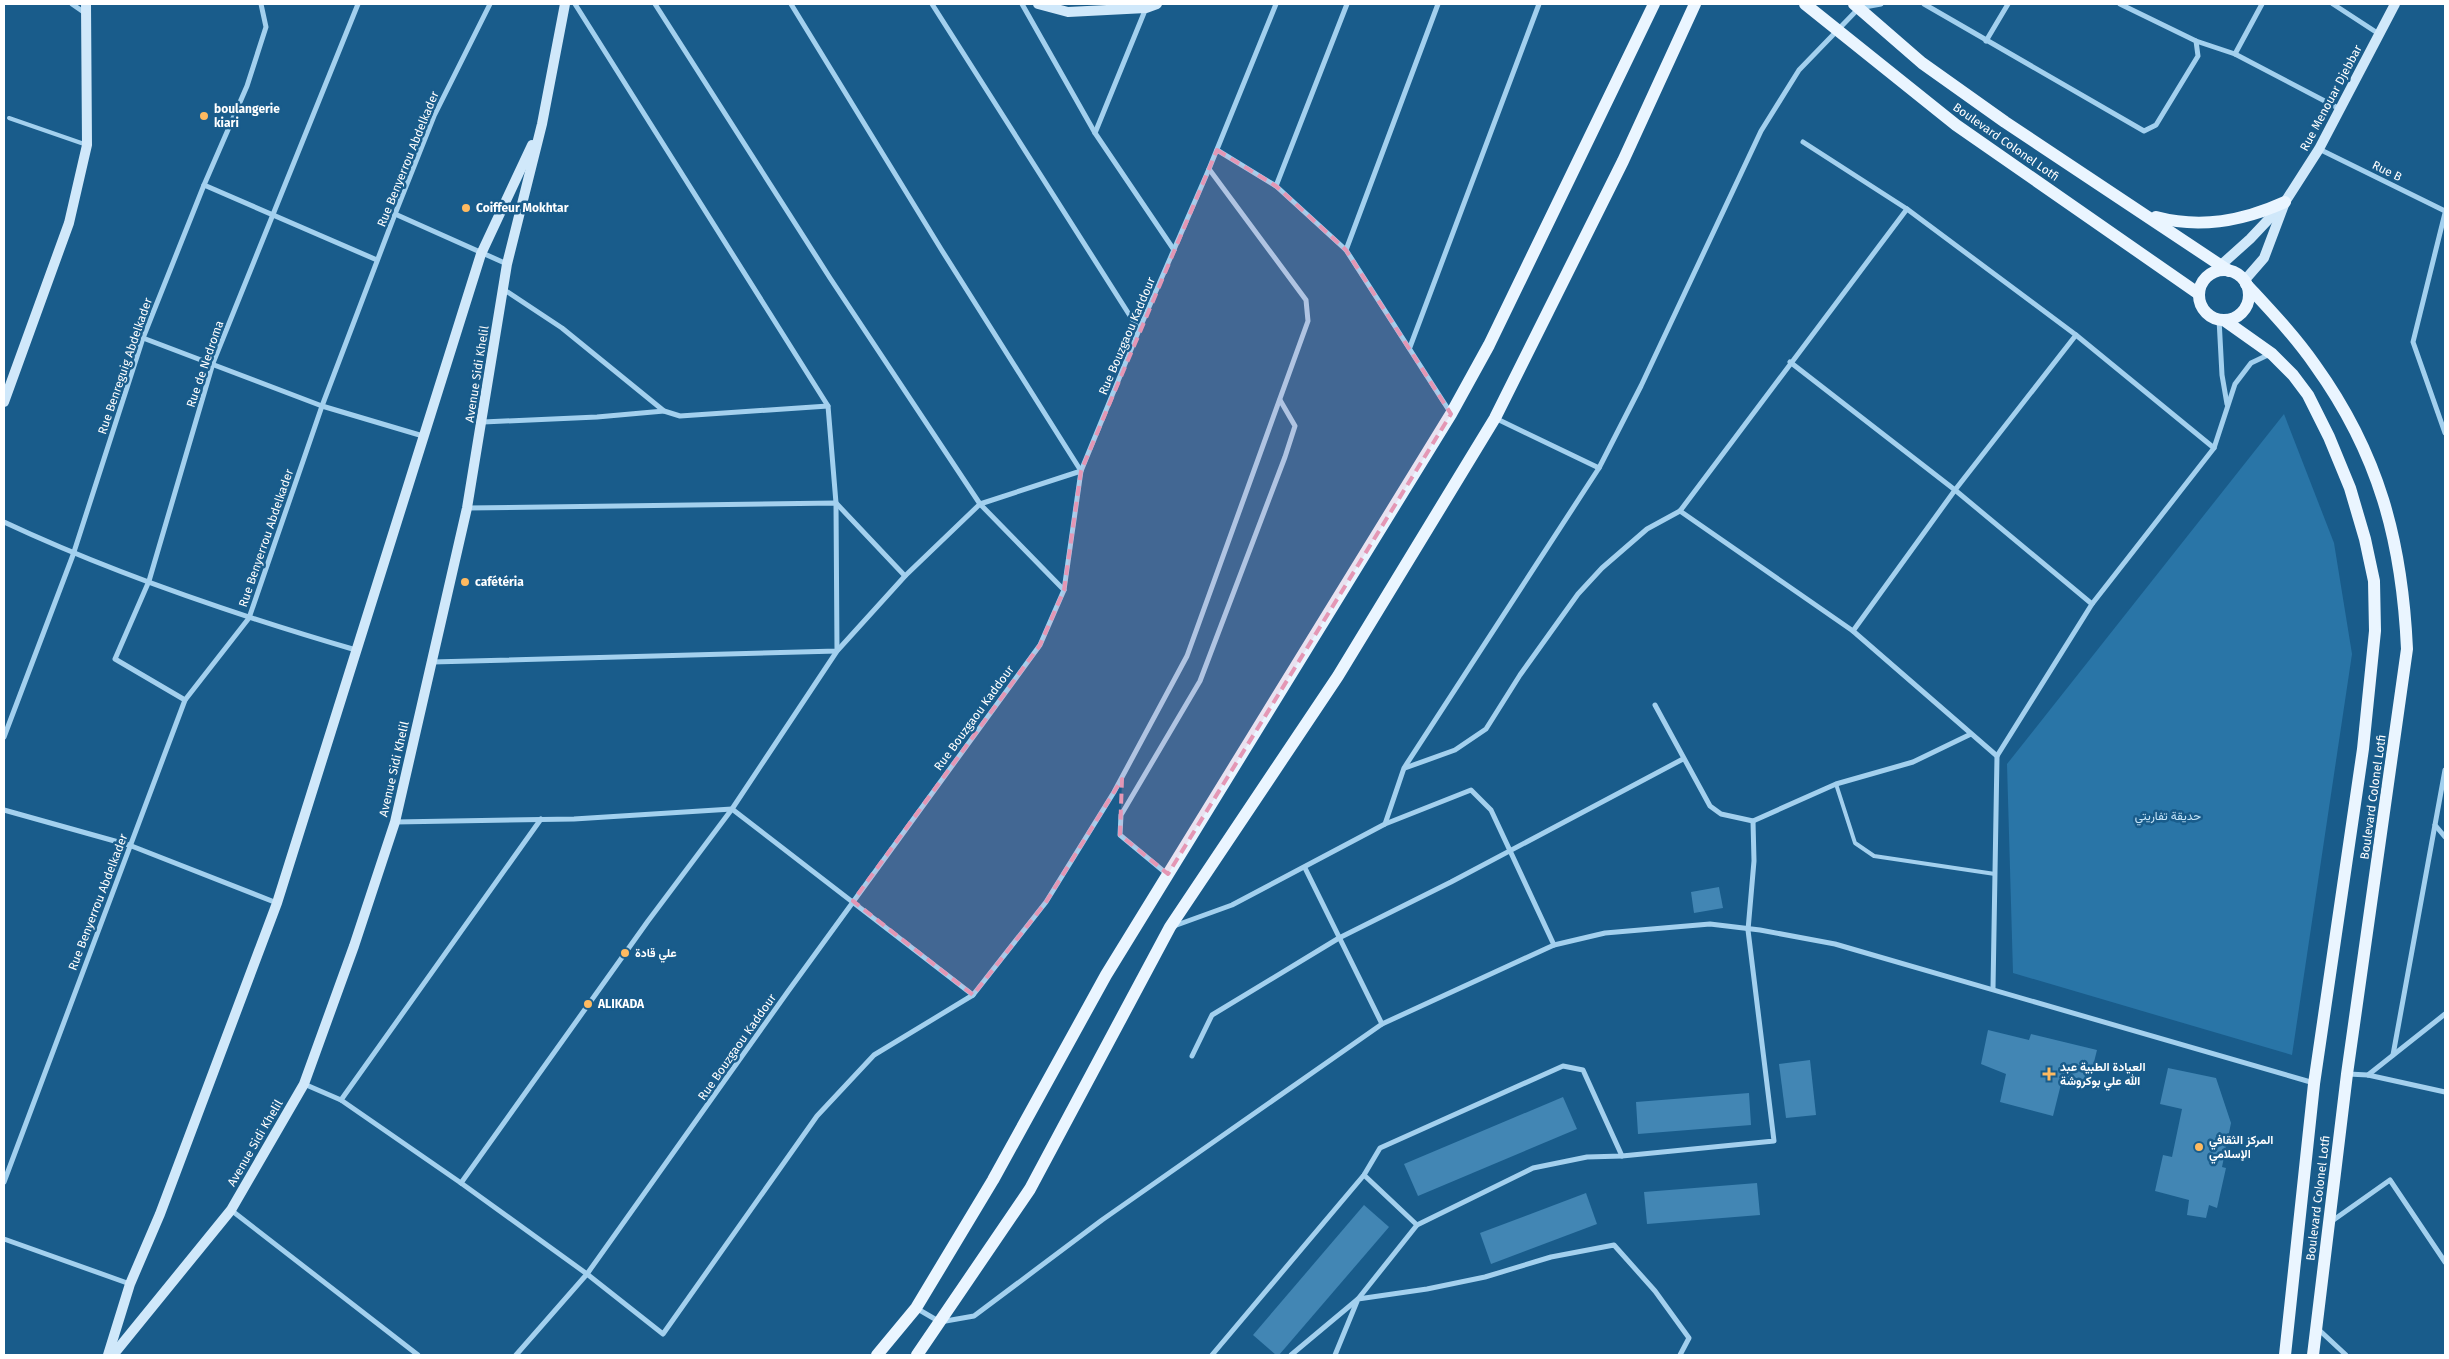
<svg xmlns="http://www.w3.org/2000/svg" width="2449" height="1359" font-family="'Fira Sans',Vazirmatn,sans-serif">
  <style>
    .green { fill: #2975a7 }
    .building { fill: #4286b4 }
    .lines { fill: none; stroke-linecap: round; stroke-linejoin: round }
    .lane { stroke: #a3d0ee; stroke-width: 4 }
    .street { stroke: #a3d0ee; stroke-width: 5 }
    .secondary { stroke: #d0e8fa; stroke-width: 10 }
    .primary { stroke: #eaf5ff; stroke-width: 12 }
    .marked { fill: #e497b5; fill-opacity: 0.2; stroke: #e497b5; stroke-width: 4; stroke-dasharray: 10 6; stroke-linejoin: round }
    .poi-dot { fill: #ffba60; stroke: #195c8b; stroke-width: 2 }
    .labels { text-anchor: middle; stroke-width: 5; stroke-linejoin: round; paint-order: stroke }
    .street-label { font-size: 12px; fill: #fff; stroke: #195c8b }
    .poi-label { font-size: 12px; font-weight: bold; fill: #fff; stroke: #195c8b; text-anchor: start }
    .park-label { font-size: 12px; fill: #c9e7fa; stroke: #195c8b }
  </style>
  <rect width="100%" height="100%" fill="#195c8b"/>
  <path class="green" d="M2284,414L2334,543L2352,654L2292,1055L2013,973L2007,764Z"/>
  <g class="building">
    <path d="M1719,887L1723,908L1694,913L1691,892Z"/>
    <path d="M1988,1030L2029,1040L2031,1034L2097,1050L2089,1082L2063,1076L2053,1116L2000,1102L2006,1074L1981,1064Z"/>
    <path d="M1810,1060L1816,1115L1786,1118L1779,1064Z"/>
    <path d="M2168,1068L2216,1078L2231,1123L2222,1167L2226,1168L2217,1208L2209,1205L2206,1218L2187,1215L2189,1200L2155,1191L2163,1155L2172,1157L2182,1109L2160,1104Z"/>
    <path d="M1749,1093L1751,1125L1638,1134L1636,1102Z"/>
    <path d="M1563,1097L1577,1129L1418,1196L1404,1164Z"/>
    <path d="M1757,1183L1760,1215L1647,1224L1644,1192Z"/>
    <path d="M1586,1193L1597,1224L1491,1264L1480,1233Z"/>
    <path d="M1364,1205L1389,1227L1279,1355H1276L1253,1335Z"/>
  </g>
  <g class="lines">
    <g class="lane">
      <path d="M9,118L87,145"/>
      <path d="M1836,784L1855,843L1874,856L1995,874"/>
    </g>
    <g class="street">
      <path d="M72,4L85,13"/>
      <path d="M655,4L830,278L980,504L1064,590"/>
      <path d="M932,4L1139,330"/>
      <path d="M1022,4L1095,133L1174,250"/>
      <path d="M1924,4L2144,131L2156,125L2198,56L2196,41L2120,4"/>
      <path d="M2333,4L2379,34"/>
      <path d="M1986,41L2008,4"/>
      <path d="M2196,41L2235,54L2340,109"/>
      <path d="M2235,54L2262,4"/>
      <path d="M1095,133L1146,8"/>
      <path d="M1803,142L1907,209L2076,335L2214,448"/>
      <path d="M2319,149L2445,211"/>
      <path d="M1217,150L1276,186L1346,250L1450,412"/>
      <path d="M204,185L377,260"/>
      <path d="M1276,186L1347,4"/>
      <path d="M2445,213L2413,342L2445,433"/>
      <path d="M395,214L507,264"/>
      <path d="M1346,250L1438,4"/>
      <path d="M503,289L562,328L664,411L680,416L828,406"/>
      <path d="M2219,319L2222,375L2227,404"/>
      <path d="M143,338L322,406L423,436"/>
      <path d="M1410,347L1539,4"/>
      <path d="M1790,362L1955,490L2092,604"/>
      <path d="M1495,418L1599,468"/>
      <path d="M483,422L597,417L664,411"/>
      <path d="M467,508L836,503L905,576"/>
      <path d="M1680,511L1853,631L1997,756"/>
      <path d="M4,522C117,575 236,615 356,650"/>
      <path d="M1853,631L1955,490L2076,335"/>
      <path d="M432,662L837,651L836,503L828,406L575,4"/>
      <path d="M185,700L115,659L149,581L213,363L358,4"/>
      <path d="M1655,705L1710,806L1721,814L1753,821L1836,784L1913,762L1971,734"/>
      <path d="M4,737L73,555L143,338L204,185L247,86L266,27L261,4"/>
      <path d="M1405,768L1455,750L1486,729L1520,675L1578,594L1602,568L1647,529L1680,511L1907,209"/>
      <path d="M4,810L129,845L277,903"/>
      <path d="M395,822L574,819L732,809L973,995"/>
      <path d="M1385,824L1404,768L1599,468L1641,386L1761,131L1799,70L1859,8L1881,4"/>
      <path d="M2435,825L2445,837"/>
      <path d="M1305,868L1382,1024"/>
      <path d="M1167,874L1120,835L1121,815L1200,681L1285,457L1295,426L1280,400"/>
      <path d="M1174,926L1232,905L1385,824L1471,790L1491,810L1554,945"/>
      <path d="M1993,989L1997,756L2092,604L2214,448L2235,384L2251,363L2270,354"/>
      <path d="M2393,1055L2445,770"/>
      <path d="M1192,1056L1212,1015L1339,938L1451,882L1683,759"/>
      <path d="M2348,1074L2368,1075L2445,1092"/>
      <path d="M2368,1075L2445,1014"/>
      <path d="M304,1084L341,1100L461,1183L587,1274L663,1334L817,1116L874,1055L973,995L1046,902L1114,792L1187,656L1308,321L1306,300L1209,169"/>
      <path d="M341,1100L541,819"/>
      <path d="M1364,1175L1417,1225"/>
      <path d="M4,1182L185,700L249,618L322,406L395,214L434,116L490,4"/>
      <path d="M461,1183L648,921L732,809L837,651L905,576L980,504L1081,471L941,249L791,4"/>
      <path d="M231,1210L418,1355"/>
      <path d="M2332,1221L2390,1180L2445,1262"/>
      <path d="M4,1239L130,1284"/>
      <path d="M916,1308L940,1322L974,1316L1102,1220L1382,1024L1554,945L1605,933L1710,924L1760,930L1835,944L2314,1083"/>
      <path d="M2317,1328L2346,1355"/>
      <path d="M516,1355L587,1274L789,990L1040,645L1064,590L1081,471L1139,330L1209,169L1276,4"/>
      <path d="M1212,1355L1364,1175L1380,1148L1563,1066L1583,1070L1622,1156"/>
      <path d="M1291,1355L1358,1299L1417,1225L1533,1168L1587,1157L1622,1156L1774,1141L1748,930L1754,861L1753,821"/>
      <path d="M1335,1355L1358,1299L1427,1289L1485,1277L1551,1257L1614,1245L1655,1291L1689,1338L1680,1355"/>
    </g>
    <g class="secondary">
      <path d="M1038,4L1068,12L1146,8L1157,4"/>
      <path d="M2211,274L2250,239L2285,202L2319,149L2395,4"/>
      <path d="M2244,281L2264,258L2284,205"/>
      <path d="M4,402L69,223L87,145L86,4"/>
      <path d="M108,1355L130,1284L160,1214L277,903L481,254L532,145"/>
      <path d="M113,1355L231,1210L304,1084L354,946L395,822L467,508L507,264L542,124L565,4"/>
    </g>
    <g class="primary">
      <path d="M1805,4L1956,125L2199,294"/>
      <path d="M1854,4L1922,63L2005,122L2229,271"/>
      <path d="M2156,217C2201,229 2243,221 2285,202"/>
      <circle cx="2224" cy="295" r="25"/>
      <path d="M2246,284C2270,310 2295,336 2315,365C2379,454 2402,541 2407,649L2347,1074L2313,1355"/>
      <path d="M2224,320L2272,354L2293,375L2308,395L2329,437L2350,488L2365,539L2374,581L2375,631L2363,749L2314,1084L2285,1355"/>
      <path d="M877,1355L916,1308L993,1180L1106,975L1451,414L1489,345L1654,4"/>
      <path d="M917,1355L1030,1189L1170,927L1338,676L1495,418L1623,161L1695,4"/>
    </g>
  </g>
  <path class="marked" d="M1217,150L1276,186L1346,250L1451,414L1168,874L1120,835L1122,779L1046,902L973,995L853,901L1040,645L1064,590L1081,471Z"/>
  <g class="poi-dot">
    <circle cx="204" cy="116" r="5"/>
    <circle cx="466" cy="208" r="5"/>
    <circle cx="465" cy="582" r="5"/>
    <circle cx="625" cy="953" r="5"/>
    <circle cx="588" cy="1004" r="5"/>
    <path d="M2046.5 1066.5h5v5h5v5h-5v5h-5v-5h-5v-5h5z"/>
    <circle cx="2199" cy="1147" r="5"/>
  </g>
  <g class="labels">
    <g class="street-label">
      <text transform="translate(2331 98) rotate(-62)" y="4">Rue Menouar Djebbar</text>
      <text transform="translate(2006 142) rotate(35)" y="4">Boulevard Colonel Lotfi</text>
      <text transform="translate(408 159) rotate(-68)" y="4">Rue Benyerrou Abdelkader</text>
      <text transform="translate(2387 171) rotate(26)" y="4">Rue B</text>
      <text transform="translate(1127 336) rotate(-67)" y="4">Rue Bouzgaou Kaddour</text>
      <text transform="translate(205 364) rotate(-71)" y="4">Rue de Nedroma</text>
      <text transform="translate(125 366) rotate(-71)" y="4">Rue Benreguig Abdelkader</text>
      <text transform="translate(477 374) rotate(-81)" y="4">Avenue Sidi Khelil</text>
      <text transform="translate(266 538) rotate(-71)" y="4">Rue Benyerrou Abdelkader</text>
      <text transform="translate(974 718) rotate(-54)" y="4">Rue Bouzgaou Kaddour</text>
      <text transform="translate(394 769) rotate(-77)" y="4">Avenue Sidi Khelil</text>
      <text transform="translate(2373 797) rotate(-82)" y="4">Boulevard Colonel Lotfi</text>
      <text transform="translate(98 902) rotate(-69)" y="4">Rue Benyerrou Abdelkader</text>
      <text transform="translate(737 1047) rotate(-55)" y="4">Rue Bouzgaou Kaddour</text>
      <text transform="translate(255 1143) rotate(-60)" y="4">Avenue Sidi Khelil</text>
      <text transform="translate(2318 1198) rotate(-83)" y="4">Boulevard Colonel Lotfi</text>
    </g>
    <g class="poi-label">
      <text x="214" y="113">boulangerie<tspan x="214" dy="14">kiari</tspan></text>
      <text x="476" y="212">Coiffeur Mokhtar</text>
      <text x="475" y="586">cafétéria</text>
      <text x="635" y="957">علي قادة</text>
      <text x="598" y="1008">ALIKADA</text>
      <text x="2060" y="1071">العيادة الطبية عبد<tspan x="2060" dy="14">الله علي بوكروشة</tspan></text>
      <text x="2209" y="1144">المركز الثقافي<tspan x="2209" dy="14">الإسلامي</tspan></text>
    </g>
    <g class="park-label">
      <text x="2168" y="820">حديقة تفاريتي</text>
    </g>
  </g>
  <rect width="2449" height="1359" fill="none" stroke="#ffffff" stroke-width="10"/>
</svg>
